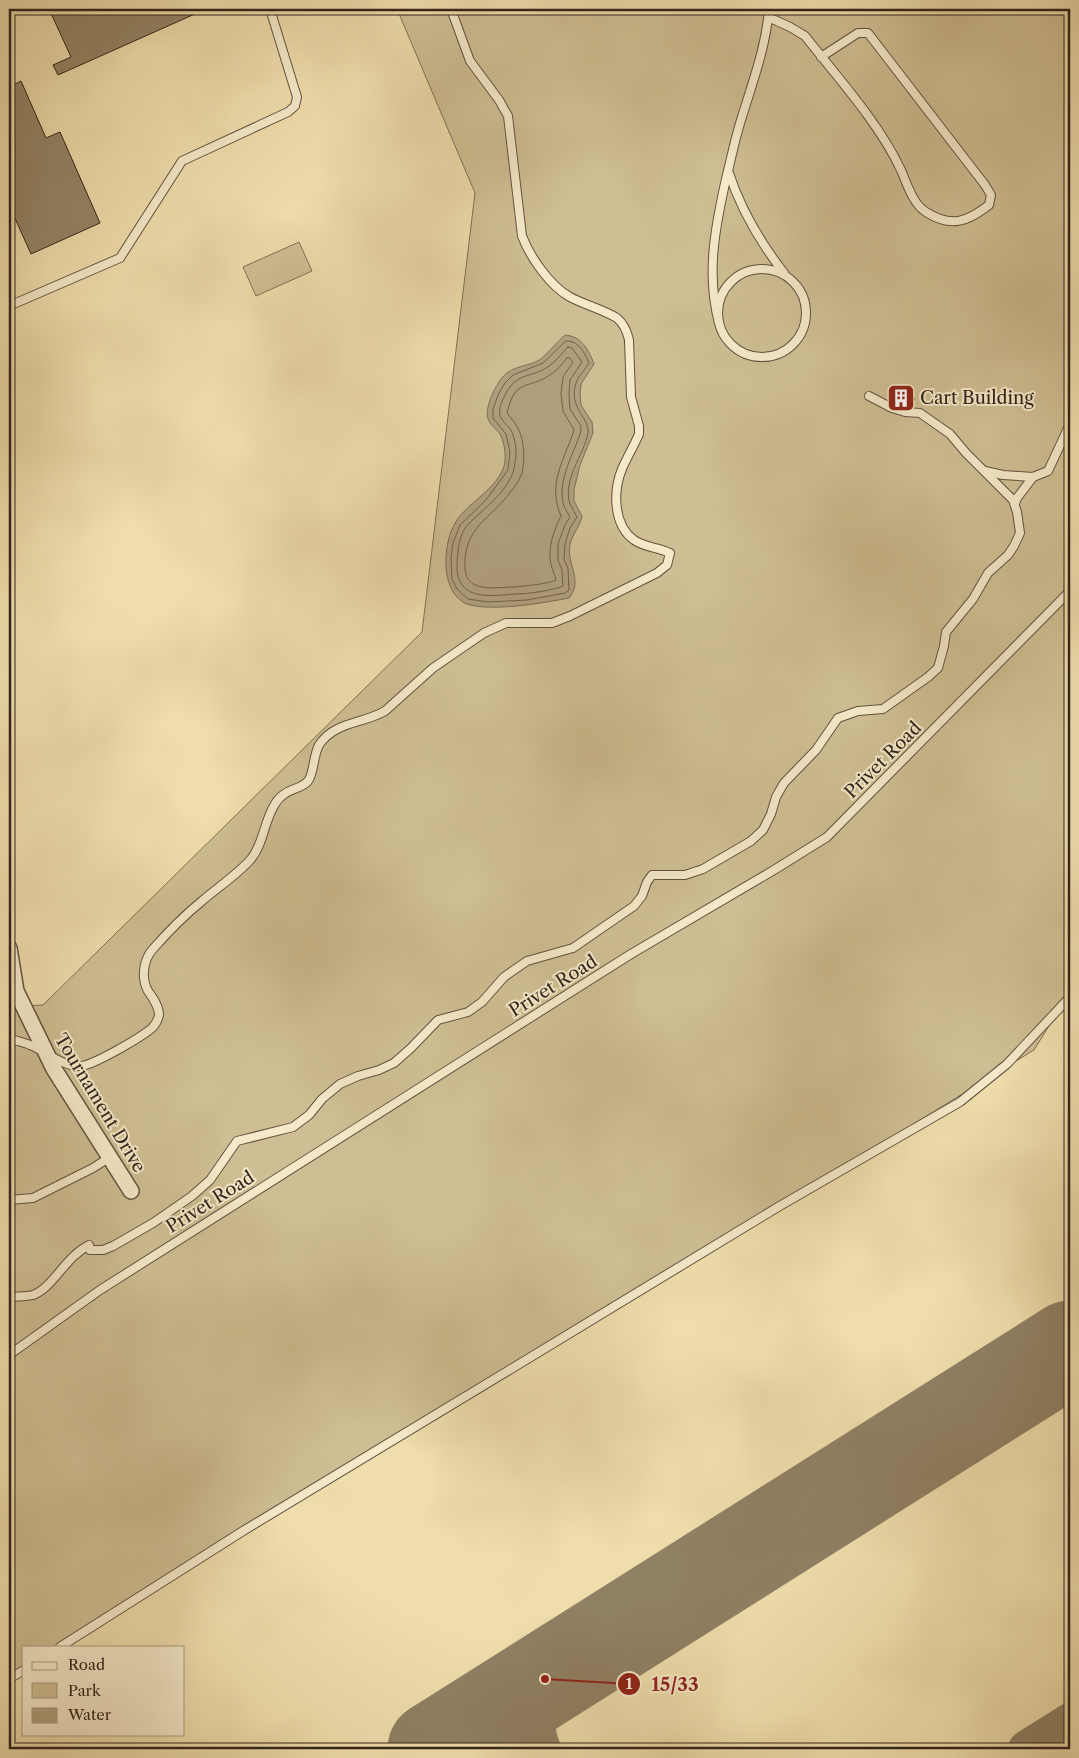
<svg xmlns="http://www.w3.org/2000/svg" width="1079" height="1758" font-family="'Libre Caslon Text',serif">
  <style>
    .green { fill: #cfbe93; stroke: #807157 }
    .water { fill: #af9e7b; stroke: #7d6d55 }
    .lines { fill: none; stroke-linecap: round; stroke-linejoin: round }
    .shore { stroke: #70614b; stroke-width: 1 }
    .taxiway { stroke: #908064; stroke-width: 38 }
    .runway { stroke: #908064; stroke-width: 95 }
    .building { fill: #948466; stroke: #32241b }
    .service-casing { stroke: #61523f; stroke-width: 10 }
    .minor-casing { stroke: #61523f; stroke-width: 18 }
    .service { stroke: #f5e9c9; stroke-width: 8 }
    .minor { stroke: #f5e9c9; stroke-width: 15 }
    .labels { text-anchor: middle; stroke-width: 4; stroke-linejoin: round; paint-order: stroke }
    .poi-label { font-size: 18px; fill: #32241b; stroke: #f5e9c9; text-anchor: start }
    .street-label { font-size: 18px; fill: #32241b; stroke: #f5e9c9 }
    .leader { fill: none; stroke: #8f2418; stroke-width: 2 }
    .callout-dot { fill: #8f2418; stroke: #f5e9c9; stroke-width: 2 }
    .mark-label { font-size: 15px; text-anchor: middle; font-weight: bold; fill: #fff }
    .callout-label { font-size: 19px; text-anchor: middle; font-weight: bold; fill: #8f2418; stroke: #f5e9c9; stroke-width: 4; stroke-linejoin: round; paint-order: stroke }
  </style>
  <rect width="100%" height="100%" fill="#efddac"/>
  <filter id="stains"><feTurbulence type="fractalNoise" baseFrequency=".004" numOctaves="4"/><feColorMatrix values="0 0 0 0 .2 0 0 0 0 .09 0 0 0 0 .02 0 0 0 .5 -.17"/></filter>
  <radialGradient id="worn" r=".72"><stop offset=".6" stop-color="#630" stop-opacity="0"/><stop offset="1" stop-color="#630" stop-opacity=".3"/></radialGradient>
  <g class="green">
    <path d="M397,9H1070V992L1034,1050L62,1647H24V1670L9,1679V1007L43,1005L422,632L475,193Z"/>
    <path d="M299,242L312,271L256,296L243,267Z"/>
  </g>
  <path class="water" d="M565,335C581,336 589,350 594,364L581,384L580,394L581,405L592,422L593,433L580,465L574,490V501L582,516C580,527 572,534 570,545C566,564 584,580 569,598C543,603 492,612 467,604C452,598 447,581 446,567C445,553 448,535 455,523C465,505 495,490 503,469C507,460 505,445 501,436C499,431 492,427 489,421C483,410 494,389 501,379C513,364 527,368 541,359C549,352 557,342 565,335Z"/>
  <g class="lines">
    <g class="shore">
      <path d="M566,341C578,340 585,353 589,363C585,370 578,376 576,383C568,408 590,418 588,433C584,455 562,480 570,504C572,508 575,513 577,517L570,528L565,544L564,560L568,568L569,590L565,593L527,600L488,602L468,599L457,589L452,579L451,558L453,543L460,525L485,501L508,470L510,452L506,434L493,418V409L499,393L505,383L513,375L543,363Z"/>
      <path d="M568,347L572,348L582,362L570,380L569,394L570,409L581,426V431C574,454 558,478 563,503C564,508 568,513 570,517L565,525L558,544V560L562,570L563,586C555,590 527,594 518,594C495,595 459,603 457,569C457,556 458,540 465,528C469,523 476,517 481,512C495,500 513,483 515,463C517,453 516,440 511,430C508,426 504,423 501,418C496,410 505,394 510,387C519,374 534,376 546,368C555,363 561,354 568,347Z"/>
      <path d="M567,358H570L573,362L563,377L561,394L563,411L574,430C564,461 547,484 561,516C554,530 547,549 551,564C552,570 555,574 556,580C548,584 524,586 514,587C496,587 466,594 465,568C463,526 491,520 512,490C516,485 520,479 522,473C525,459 525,438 516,425C514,421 510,417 507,413C515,378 527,390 550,375C557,371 562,364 567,358Z"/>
    </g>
    <g class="taxiway">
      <path d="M542,1749C532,1725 536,1704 545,1679"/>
      <path d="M1027,1749L1070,1722"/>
    </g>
    <path class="runway" d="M435,1749L1070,1348"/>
  </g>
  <g class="building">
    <path d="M49,9H206L58,75L53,65L71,57Z"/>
    <path d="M21,81L46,138L60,132L100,223L31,254L9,205V87Z"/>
    <path d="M898,385L915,399L909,407L896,403L888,396Z"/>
  </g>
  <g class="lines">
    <g class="service-casing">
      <g id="service">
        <path d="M768,17L790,27L805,36C838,78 879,123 901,170C907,184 913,204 926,212C951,228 967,222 989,205L991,195L985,185L868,33H858L821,57"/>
        <path d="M729,173C741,210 760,242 784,273"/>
        <circle cx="762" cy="313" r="44"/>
        <path d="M9,306L120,258L182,161L288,112L295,106L297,97L270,9"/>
        <path d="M719,323C706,274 715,228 726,179C731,159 735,139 741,120C752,84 766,47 769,9"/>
        <path d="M985,471L1003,475L1033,477L1048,471L1070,424"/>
        <path d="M1015,504L1017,498L1033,477"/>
        <path d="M9,1038C16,1041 23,1042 30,1045C44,1050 56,1062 71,1065C74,1066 79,1066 82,1066C97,1063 140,1038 152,1028C155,1025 158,1020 159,1015C159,1006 153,998 148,991C141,978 143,960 153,949C167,933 186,914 202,901C218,887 237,875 251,859C264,843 264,821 275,804C284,788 301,790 308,781C314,774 313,756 319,745C335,721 363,724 385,711L433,668L484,633L506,623H552L570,616L657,573L667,565L670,553C658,547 646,548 634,540C613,525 613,491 622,469C627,457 634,446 639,434V426L631,397L629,340C627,331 624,324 617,318C602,309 585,305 570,297C550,286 530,257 522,236L508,116L499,100L470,61L451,9"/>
        <path d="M9,1200L33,1198L93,1168L110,1157"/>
        <path d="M9,1297C16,1296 26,1297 33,1295C54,1287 64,1258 89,1245L90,1250H103L113,1246L153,1223L192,1196L210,1180L237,1141L293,1127L309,1115L322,1099L340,1084L358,1076L379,1070L394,1063L411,1048L438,1020L468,1012L482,1002L504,977L527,961L573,948L634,906L642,896L647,882L652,875H685L703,869L751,841L763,830L771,814L776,797L784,783L816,750L838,718L858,711L883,709L928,677L938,668L944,646L946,632L973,599L988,573L1008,555L1014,546L1020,533L1017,512L1013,500L966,453L950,434L920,413L905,412L892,408L869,396"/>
        <path d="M9,1355L100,1290L631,954L774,870L827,837L1070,591"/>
        <path d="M60,1647L243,1531L511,1369L778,1207L960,1102L1007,1064L1070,997"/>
        <path d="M9,1679L24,1670"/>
      </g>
    </g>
    <g class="minor-casing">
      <path id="minor" d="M9,948L16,991L54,1069L131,1191"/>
    </g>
    <use href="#service" class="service"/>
    <use href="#minor" class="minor"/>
  </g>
  <defs>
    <g id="building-square" transform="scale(1.4375)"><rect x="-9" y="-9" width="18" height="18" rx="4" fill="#8f2418" stroke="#f5e9c9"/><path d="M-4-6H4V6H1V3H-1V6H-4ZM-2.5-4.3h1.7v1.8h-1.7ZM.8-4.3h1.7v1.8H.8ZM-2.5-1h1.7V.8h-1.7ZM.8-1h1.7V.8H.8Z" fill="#fff"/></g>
  </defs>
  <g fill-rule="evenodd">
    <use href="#building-square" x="901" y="398"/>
  </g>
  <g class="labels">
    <g class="poi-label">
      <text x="920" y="404">Cart Building</text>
    </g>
    <g class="street-label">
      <text transform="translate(883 760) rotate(-45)" y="6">Privet Road</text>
      <text transform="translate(553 986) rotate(-32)" y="6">Privet Road</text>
      <text transform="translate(100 1103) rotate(59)" y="6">Tournament Drive</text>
      <text transform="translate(210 1202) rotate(-32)" y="6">Privet Road</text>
    </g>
  </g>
  <path class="leader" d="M545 1679L629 1684"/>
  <g class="callout-dot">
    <circle cx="545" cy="1679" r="5"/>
    <circle cx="629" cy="1684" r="12"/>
  </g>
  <g class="mark-label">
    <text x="629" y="1689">1</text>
  </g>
  <g class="callout-label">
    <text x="675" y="1691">15/33</text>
  </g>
  <rect width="1079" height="1758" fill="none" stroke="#efddac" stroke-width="30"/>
  <rect x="10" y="10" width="1059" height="1738" fill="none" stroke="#32241b" stroke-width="2.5"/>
  <rect x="15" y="15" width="1049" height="1728" fill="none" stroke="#32241b"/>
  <rect x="22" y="1646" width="162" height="90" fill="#f5e9c9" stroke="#a79a83"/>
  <rect x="32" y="1662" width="25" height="8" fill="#f5e9c9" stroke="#a79a83"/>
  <text x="68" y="1670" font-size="15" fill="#32241b">Road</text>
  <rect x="32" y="1683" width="25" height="15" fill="#cfbe93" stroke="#a79a83"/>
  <text x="68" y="1696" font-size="15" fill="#32241b">Park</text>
  <rect x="32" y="1708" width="25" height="15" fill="#af9e7b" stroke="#a79a83"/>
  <text x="68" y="1720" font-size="15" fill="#32241b">Water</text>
  <rect width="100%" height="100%" filter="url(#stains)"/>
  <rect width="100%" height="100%" fill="url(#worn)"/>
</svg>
